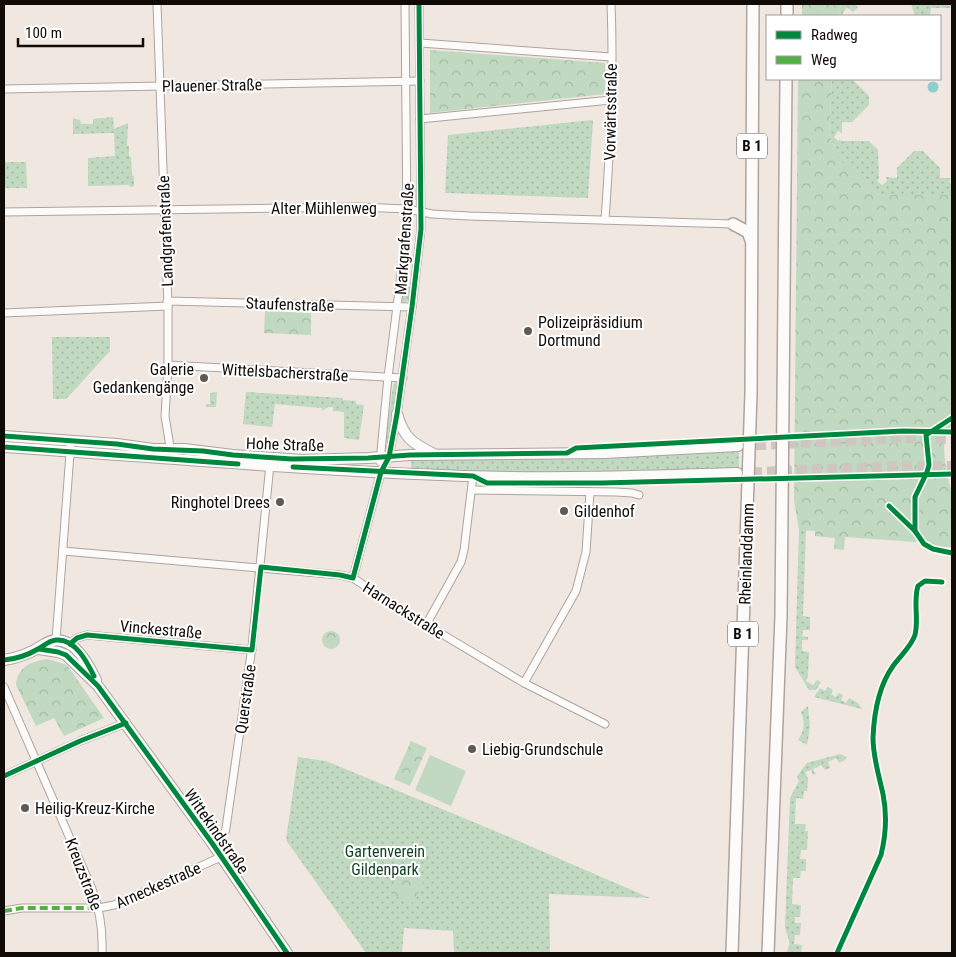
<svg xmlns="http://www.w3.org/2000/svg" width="956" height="957" font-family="'Roboto Condensed',sans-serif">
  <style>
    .grass { fill: url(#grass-dots) }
    .park { fill: url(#park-crowns) }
    .pitch { fill: #c0d9c0 }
    .water { fill: #8ecdce }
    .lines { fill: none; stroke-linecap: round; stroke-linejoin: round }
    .secondary-tunnel { stroke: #cfc6c0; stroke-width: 10; stroke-dasharray: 10 5; stroke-linecap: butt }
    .street-casing { stroke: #aba49f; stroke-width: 9 }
    .secondary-casing { stroke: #aba49f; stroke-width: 12 }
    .primary-casing { stroke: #aba49f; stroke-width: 14 }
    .street { stroke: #fdfbfa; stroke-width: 7 }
    .secondary { stroke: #fdfbfa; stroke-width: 10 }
    .primary { stroke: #fdfbfa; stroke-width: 11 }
    .quiet { stroke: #54b044; stroke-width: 4; stroke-dasharray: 8 4; stroke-linecap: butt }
    .cycleway-casing { stroke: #fff; stroke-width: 8 }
    .cycleway { stroke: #00873e; stroke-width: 5 }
    .poi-dot { fill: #5f5853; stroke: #fff; stroke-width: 2 }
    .labels { text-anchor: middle; stroke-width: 4; stroke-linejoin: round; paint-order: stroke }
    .shield { fill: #fff; stroke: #585451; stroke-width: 1 }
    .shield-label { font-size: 15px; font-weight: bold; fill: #100b07 }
    .street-label { font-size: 16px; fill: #100b07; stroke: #fff }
    .poi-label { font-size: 16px; fill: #100b07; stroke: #fff; text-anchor: start }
    .park-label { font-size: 16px; fill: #0f3e21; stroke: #fff }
  </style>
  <defs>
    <pattern id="grass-dots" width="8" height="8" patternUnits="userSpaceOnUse" patternTransform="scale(1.25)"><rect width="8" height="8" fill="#c0d9c0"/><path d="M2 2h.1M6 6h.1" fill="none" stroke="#a4b9a4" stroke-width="1.8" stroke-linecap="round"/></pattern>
    <pattern id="park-crowns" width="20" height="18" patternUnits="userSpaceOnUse" patternTransform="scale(1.25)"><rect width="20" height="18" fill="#c0d9c0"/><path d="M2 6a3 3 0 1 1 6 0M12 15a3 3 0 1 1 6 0" fill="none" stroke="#a4b9a4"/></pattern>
  </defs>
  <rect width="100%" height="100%" fill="#f1e7e1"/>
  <g class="grass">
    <path d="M841,4H855L858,7L853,12L847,7L841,16H838Z"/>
    <path d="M911,4H952V8H931L930,16H915Z"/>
    <path d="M832,79H852L869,96V105L852,122H842V133L838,131L834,137L838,141L840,140L842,141H869L878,150L879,179L877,181L882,185L887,181L886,177L897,178V168L914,151H923L940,168V178H951L949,182L952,185V195H879L830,152L835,148L829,134Z"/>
    <path d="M113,117L114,129L128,123L127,146H129V156L131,157L132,175L134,176V186L130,187L129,185L88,186V158L115,156L114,133L73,134V118L80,120L81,124H93V119Z"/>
    <path d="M593,120L588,198L445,193L448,135Z"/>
    <path d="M4,162H26L27,188H4Z"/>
    <path d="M410,186H418L417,200H411Z"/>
    <path d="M403,286L411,287L409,300L406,302H403L401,299Z"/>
    <path d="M52,337H110V351L66,399H53Z"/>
    <path d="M395,382L399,384L389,443H385L393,386Z"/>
    <path d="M217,392L216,407H206V404H210V393Z"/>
    <path d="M246,392L343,398V400L356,401V404L364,405L359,440L344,438V412L333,411V407H328L322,411V408L275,404L272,427L243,424Z"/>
    <path d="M695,452H739V469L524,473L411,469V460Z"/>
    <path d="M799,530H806L803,616L810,617V630H803L802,636L808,637V640H802V651L809,652L808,676L806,681L813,685L817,680L821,682L816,690H809L795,667Z"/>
    <path d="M828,687L833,690L831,694L836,697L839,693L843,695L841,700L846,703L849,698L858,703L862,709L814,697L820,688L825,691Z"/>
    <path d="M808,706L810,727L807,745L798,740C805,730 805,722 801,712Z"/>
    <path d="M840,754L847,757L845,760L839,763L836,758L828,762L830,768L825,770L821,765L813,769L816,774L813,775L811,770L805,772L808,779L807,791H804L803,799L796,798L795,824H806L805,831H808L807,850H801L800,859H806V871H801L800,878H793L792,904L801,905L800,917H795V923H801L800,935H795L794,944L802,945L801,953H786C793,942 787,938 785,927L790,798L799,781L797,776L807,763Z"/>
    <path d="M298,757L326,761L507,836L650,898L549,894L550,953H454L453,931L404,928L402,953H366L286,840Z"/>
  </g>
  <g class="park">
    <path d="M802,4H841L838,16H802Z"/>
    <path d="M430,50L605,63V94L430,113Z"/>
    <path d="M798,79H832L829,134L839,159L879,195H952V426C936,437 949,480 952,496C954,509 953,534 952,547C940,547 932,546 923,537L916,542L845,537L844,550L834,549L835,538L815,536V531L799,530L794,500Z"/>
    <path d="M265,311L311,313V335L264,333Z"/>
    <circle cx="331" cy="640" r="9"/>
    <path d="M48,659L67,665L104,718L64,736L54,718L36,726L16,685C17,667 32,661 48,659Z"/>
    <path d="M411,741L427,748L410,786L394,779Z"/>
    <path d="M415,871L426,875L414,903L393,895L394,894L391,892L400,872L412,877Z"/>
  </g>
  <path class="pitch" d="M430,755L466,771L451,806L415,790Z"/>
  <circle class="water" cx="933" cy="87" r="5.5"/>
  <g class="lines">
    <g class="secondary-tunnel">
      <path d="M741,446L901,438L952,439"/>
      <path d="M737,473L901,466H952"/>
    </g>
    <g class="street-casing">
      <g id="street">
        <path d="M157,4L168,306V365L165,416L171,453"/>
        <path d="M420,43L611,57"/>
        <path d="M4,89L420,81"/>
        <path d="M420,119L611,100"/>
        <path d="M4,212L358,207L408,209L432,214L469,216L733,224"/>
        <path d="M605,220C610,148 614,76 611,4"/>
        <path d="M167,301L412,307"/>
        <path d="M4,313L168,306"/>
        <path d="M168,365L403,378"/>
        <path d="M380,462L388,377L407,228L405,4"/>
        <path d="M472,490L616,492L632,493L639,495"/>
        <path d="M63,551L340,575L353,578L405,612L524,683L605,724"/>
        <path d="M353,578L381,472L389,457L397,414L412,307L421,229L419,4"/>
        <path d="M426,625L461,562L464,550L473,476"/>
        <path d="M56,640L71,440"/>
        <path d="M70,644L77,638L87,635L252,650"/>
        <path d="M524,683L576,591L586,552L590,492"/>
        <path d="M4,687L92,889C100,910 103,930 102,953"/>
        <path d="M4,776L80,741L126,723"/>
        <path d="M212,843L225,832L226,828L252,647L270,464"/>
        <path d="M4,911L22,908H99L114,905L221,857"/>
      </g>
    </g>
    <g class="secondary-casing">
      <g id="secondary">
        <path d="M397,414C404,438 412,443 434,454"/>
        <path d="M4,436L117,444L153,449H184L233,455L302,460L368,458L410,455L604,453L738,446"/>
        <path d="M4,447C157,457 311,471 465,476C556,479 646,476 737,473"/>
        <path d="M39,649L58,652L66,655L98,686L212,843L287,953"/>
        <path d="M4,660C18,658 31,653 43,645C69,628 87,661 96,680"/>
      </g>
    </g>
    <g class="primary-casing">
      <g id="primary">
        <path d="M787,16V4"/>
        <path d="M733,224L748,232L751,240"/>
        <path d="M732,953L751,393L753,4"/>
        <path d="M768,953L781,616L786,79"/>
      </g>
    </g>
    <use href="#street" class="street"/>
    <use href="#secondary" class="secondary"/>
    <use href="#primary" class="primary"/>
    <path class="quiet" d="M4,911L22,908H99"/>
    <g class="cycleway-casing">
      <g id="cycleway">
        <path d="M4,436L117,444L153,449L203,451L233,455L292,459L368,458L410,455L567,453L576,448L903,431L952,432"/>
        <path d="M4,447L238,464"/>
        <path d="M293,467L473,476L487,483H602L952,474"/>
        <path d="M889,506L915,531L924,544L933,549L952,553"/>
        <path d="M915,531V497L927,472L929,465L926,435L952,418"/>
        <path d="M70,644L77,638L87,635L252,650L261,567L340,575L353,578L381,472L389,457L397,414L412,307L421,229L419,4"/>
        <path d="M39,649L58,652L66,655L98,686L212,843L287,953"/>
        <path d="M4,660C15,659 28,655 38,649C44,646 48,641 56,640C75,638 87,662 94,676"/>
        <path d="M4,776L80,741L126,723"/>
        <path d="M837,953L881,855C886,835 887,814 883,794C879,776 873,757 873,738C874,713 878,687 893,666C900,656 911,647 915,635C919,619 913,601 918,586L925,581L942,582"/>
      </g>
    </g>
    <use href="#cycleway" class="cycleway"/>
  </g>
  <g class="poi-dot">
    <circle cx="528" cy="331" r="5"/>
    <circle cx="204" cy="378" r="5"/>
    <circle cx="280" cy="502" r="5"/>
    <circle cx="564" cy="511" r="5"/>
    <circle cx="472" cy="749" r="5"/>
    <circle cx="25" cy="808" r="5"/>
  </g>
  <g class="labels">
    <g class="shield">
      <rect x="737" y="133.5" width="30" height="25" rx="4"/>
      <rect x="728" y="621.5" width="30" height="25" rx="4"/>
    </g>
    <g class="shield-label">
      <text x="752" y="151">B 1</text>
      <text x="743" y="639">B 1</text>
    </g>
    <g class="street-label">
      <text transform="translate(212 85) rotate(-1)" y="6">Plauener Straße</text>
      <text transform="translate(610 112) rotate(-89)" y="6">Vorwärtsstraße</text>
      <text x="324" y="214">Alter Mühlenweg</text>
      <text transform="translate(165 231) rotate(-92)" y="6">Landgrafenstraße</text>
      <text transform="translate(404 239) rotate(-86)" y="6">Markgrafenstraße</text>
      <text transform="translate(290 304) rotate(2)" y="6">Staufenstraße</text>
      <text transform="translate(285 372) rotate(3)" y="6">Wittelsbacherstraße</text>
      <text transform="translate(285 444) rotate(2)" y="6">Hohe Straße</text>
      <text transform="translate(746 554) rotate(-88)" y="6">Rheinlanddamm</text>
      <text transform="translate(404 610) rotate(32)" y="6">Harnackstraße</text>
      <text transform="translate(161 629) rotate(5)" y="6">Vinckestraße</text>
      <text transform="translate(245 699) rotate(-82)" y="6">Querstraße</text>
      <text transform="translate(217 831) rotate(55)" y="6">Wittekindstraße</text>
      <text transform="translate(84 874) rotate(69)" y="6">Kreuzstraße</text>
      <text transform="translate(158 885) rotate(-24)" y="6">Arneckestraße</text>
    </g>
    <g class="poi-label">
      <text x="538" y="328">Polizeipräsidium<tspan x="538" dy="18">Dortmund</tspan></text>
      <text x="194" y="375" text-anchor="end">Galerie<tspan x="194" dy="18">Gedankengänge</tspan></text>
      <text x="270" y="508" text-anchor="end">Ringhotel Drees</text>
      <text x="574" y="517">Gildenhof</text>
      <text x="482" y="755">Liebig-Grundschule</text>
      <text x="35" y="814">Heilig-Kreuz-Kirche</text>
    </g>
    <g class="park-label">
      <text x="385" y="857">Gartenverein<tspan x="385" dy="18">Gildenpark</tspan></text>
    </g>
  </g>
  <rect width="956" height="957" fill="none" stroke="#100b07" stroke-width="10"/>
  <rect x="766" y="15" width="175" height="65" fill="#ffffff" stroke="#9f9d9c"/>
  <rect x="776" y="31" width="25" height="8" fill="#00873e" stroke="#9f9d9c"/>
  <text x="811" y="40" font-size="15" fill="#100b07">Radweg</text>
  <rect x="776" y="56" width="25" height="8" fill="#54b044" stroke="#9f9d9c"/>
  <text x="811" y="65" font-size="15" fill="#100b07">Weg</text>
  <path d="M18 38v8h125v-8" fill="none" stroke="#100b07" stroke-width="2.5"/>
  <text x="25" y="38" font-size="15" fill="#100b07" stroke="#ffffff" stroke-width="4" paint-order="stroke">100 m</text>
</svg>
